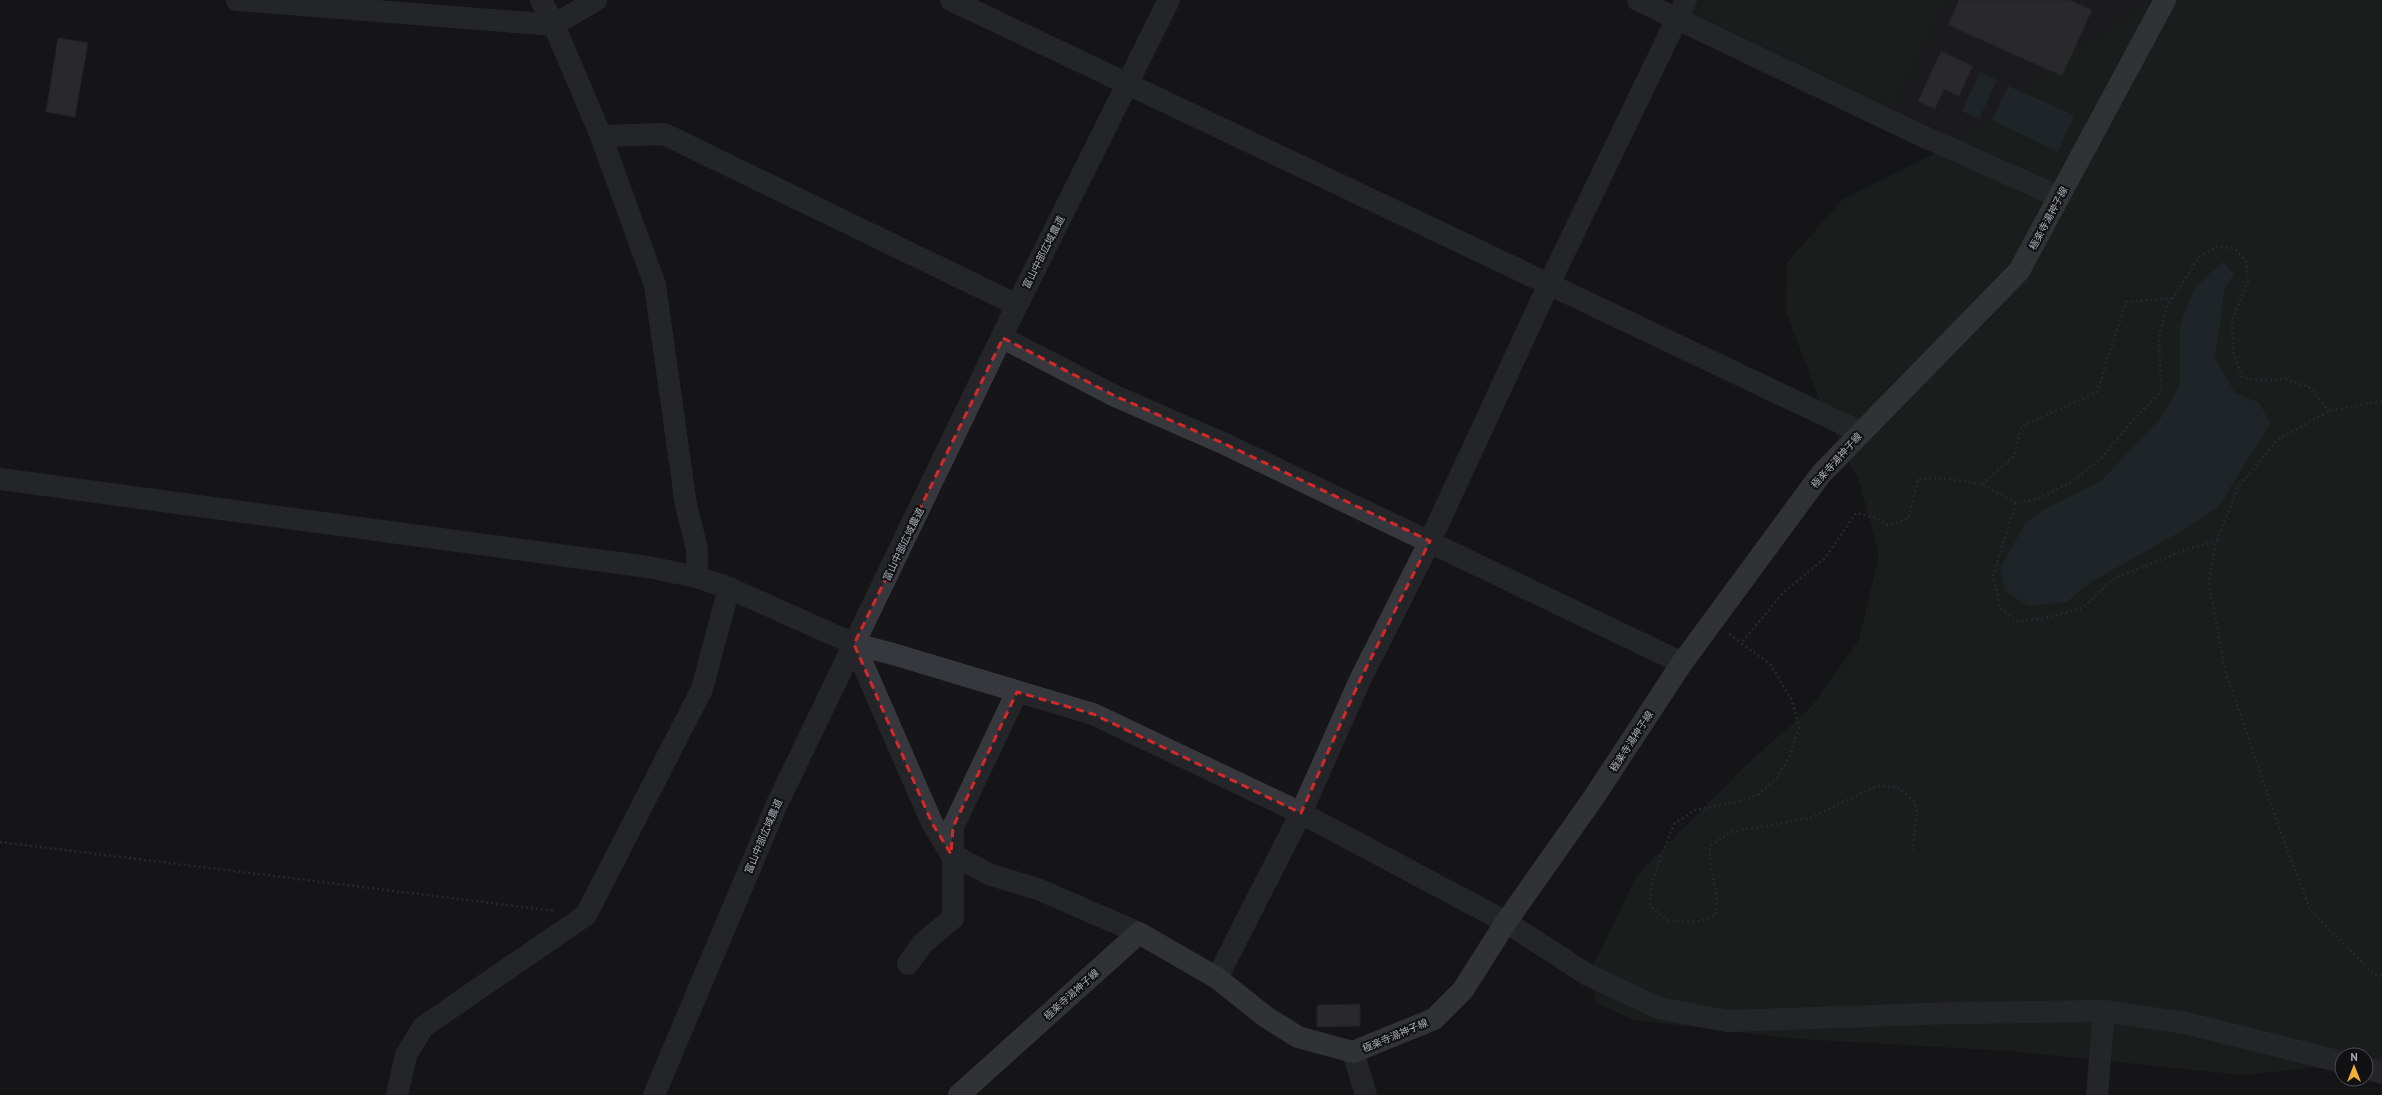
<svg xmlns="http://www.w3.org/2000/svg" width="2382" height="1095" font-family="'PT Sans','Noto Sans JP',sans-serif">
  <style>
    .built { fill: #222225 }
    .green { fill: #1e261f }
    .water { fill: #2c353c }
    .building { fill: #404145; stroke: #303034 }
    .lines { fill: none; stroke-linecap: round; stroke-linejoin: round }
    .path { stroke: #3d3f44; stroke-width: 2.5; stroke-dasharray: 2 3; stroke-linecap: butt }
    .minor { stroke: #37383d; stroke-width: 22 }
    .major { stroke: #53555c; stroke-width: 22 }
    .marked { fill: none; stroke: #d62828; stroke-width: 3; stroke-dasharray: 8 5; stroke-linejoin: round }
    .labels { text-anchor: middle; stroke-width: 4; stroke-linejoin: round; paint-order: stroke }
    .street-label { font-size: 10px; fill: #a8adb8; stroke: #111113 }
  </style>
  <rect width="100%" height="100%" fill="#161618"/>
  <path class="built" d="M1696,0H2150L2053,184L1689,16Z"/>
  <g class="green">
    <path d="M1703,0H1945L1895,108L1697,13Z"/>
    <path d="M2152,0H2382V1061L2366,1063V1055H2342V1065L2242,1075L2009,1051L1800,1039L1634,1020L1595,1002L1593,966L1637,875L1743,768L1812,706L1859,640L1879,555L1860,484L1819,398L1786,312L1787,263L1842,200L1950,146L2076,50Z"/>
  </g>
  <g class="water">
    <path d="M1980,72L1997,80L1979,119L1962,111Z"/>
    <path d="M2008,86L2074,115L2058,152L1992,120Z"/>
    <path d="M2223,262L2234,274L2225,288L2215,358L2235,393L2260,403L2270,424L2218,507L2180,532L2091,582L2067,602L2028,606L2005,591L2000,569L2024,525L2041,511L2101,481L2160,419L2180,384V325L2195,287Z"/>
  </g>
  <g class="building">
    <path d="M1959,0H2070L2092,10L2062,76L1948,25Z"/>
    <path d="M58,38L88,43L75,117L46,112Z"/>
    <path d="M1941,51L1973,66L1959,96L1944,89L1935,109L1918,101Z"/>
    <path d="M1360,1004V1026L1317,1027V1005Z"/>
  </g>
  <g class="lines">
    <g class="path">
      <path d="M2382,401L2329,411L2277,440L2238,487L2215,546L2209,583L2225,670L2283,839L2311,911L2374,974L2382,976"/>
      <path d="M1982,484L2014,456L2022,426L2097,392L2126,302L2172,298"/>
      <path d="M2016,503L1993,575L2000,608L2017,621L2044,618L2083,608L2111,580L2190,548L2217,541"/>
      <path d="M1729,634L1741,643"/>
      <path d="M0,842L555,911"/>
      <path d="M1912,851L1917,815L1915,802L1897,787L1877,786L1810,818L1731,832L1710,846C1708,872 1721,892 1715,916L1695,922L1667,920L1650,906L1652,881L1674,824L1695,810L1737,802L1759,794L1777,778L1789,757L1799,728L1792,700L1770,664L1741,643L1784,592L1825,558L1856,513L1876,518L1888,525L1908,519L1918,479L1943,478L1982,484L2016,503L2037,499L2072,482L2099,460L2138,415L2161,392L2159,336L2167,307L2200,256L2218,246L2235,249L2246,261L2248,281L2232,320L2233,352L2242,377L2263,381L2285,379L2309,387L2329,411"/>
    </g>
    <g class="minor">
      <path d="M237,0L554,25L596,0"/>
      <path d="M541,0L554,25L601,136L655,285L686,505L697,549V577"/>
      <path d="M951,0L1860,432"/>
      <path d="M1638,0L1916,133L2059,197"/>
      <path d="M601,136L664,134L1017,305"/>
      <path d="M1003,338L1115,396L1225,444L1682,663"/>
      <path d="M0,479L648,567L697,577L729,588L854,644L893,654L1093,714L1301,813L1506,922L1588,975L1659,1008L1727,1021L1955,1013L2104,1011L2185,1023L2342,1062"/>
      <path d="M854,644L932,823L951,854L991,875L1038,889L1139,933"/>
      <path d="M908,964L922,944L953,918V827L1017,692"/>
      <path d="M1217,978L1301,813L1360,680L1430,541L1549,284L1686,0"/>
      <path d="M1353,1052L1366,1095"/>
      <path d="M2366,1068L2382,1073"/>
      <path d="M397,1095L406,1055L423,1027L586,915L702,689L729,588"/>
      <path d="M654,1095L777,804L1017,305L1169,0"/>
      <path d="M2097,1095L2104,1011"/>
    </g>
    <path class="major" d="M959,1095L1139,933L1217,978L1266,1017L1298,1037L1353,1052L1434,1019L1463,990L1506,922L1594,797L1682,663L1821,474L2019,271L2165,0"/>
  </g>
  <path d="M0 0H2382V1095H0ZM1003,338L1115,396L1225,444L1430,541L1360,680L1301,813L1093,714L1017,692L953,827L951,854L932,823L854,644Z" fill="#161618" fill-opacity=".55" fill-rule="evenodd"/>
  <path class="marked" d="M1003,338L1115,396L1225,444L1430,541L1360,680L1301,813L1093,714L1017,692L953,827L951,854L932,823L854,644Z"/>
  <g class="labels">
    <g class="street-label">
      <text transform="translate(2048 218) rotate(-62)" y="4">極楽寺湯神子線</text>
      <text transform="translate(1043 252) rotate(-63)" y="4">富山中部広域農道</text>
      <text transform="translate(1836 460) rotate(-48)" y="4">極楽寺湯神子線</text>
      <text transform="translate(903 544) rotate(-64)" y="4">富山中部広域農道</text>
      <text transform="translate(1631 741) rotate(-57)" y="4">極楽寺湯神子線</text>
      <text transform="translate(763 836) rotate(-67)" y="4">富山中部広域農道</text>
      <text transform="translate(1071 994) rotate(-42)" y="4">極楽寺湯神子線</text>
      <text transform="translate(1395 1035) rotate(-23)" y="4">極楽寺湯神子線</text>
    </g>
  </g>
  <g transform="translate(2354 1067)"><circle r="19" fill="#111113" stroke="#4d4f55"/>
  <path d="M0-3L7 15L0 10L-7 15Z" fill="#f2b134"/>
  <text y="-6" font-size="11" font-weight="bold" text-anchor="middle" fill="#a8adb8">N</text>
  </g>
</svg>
